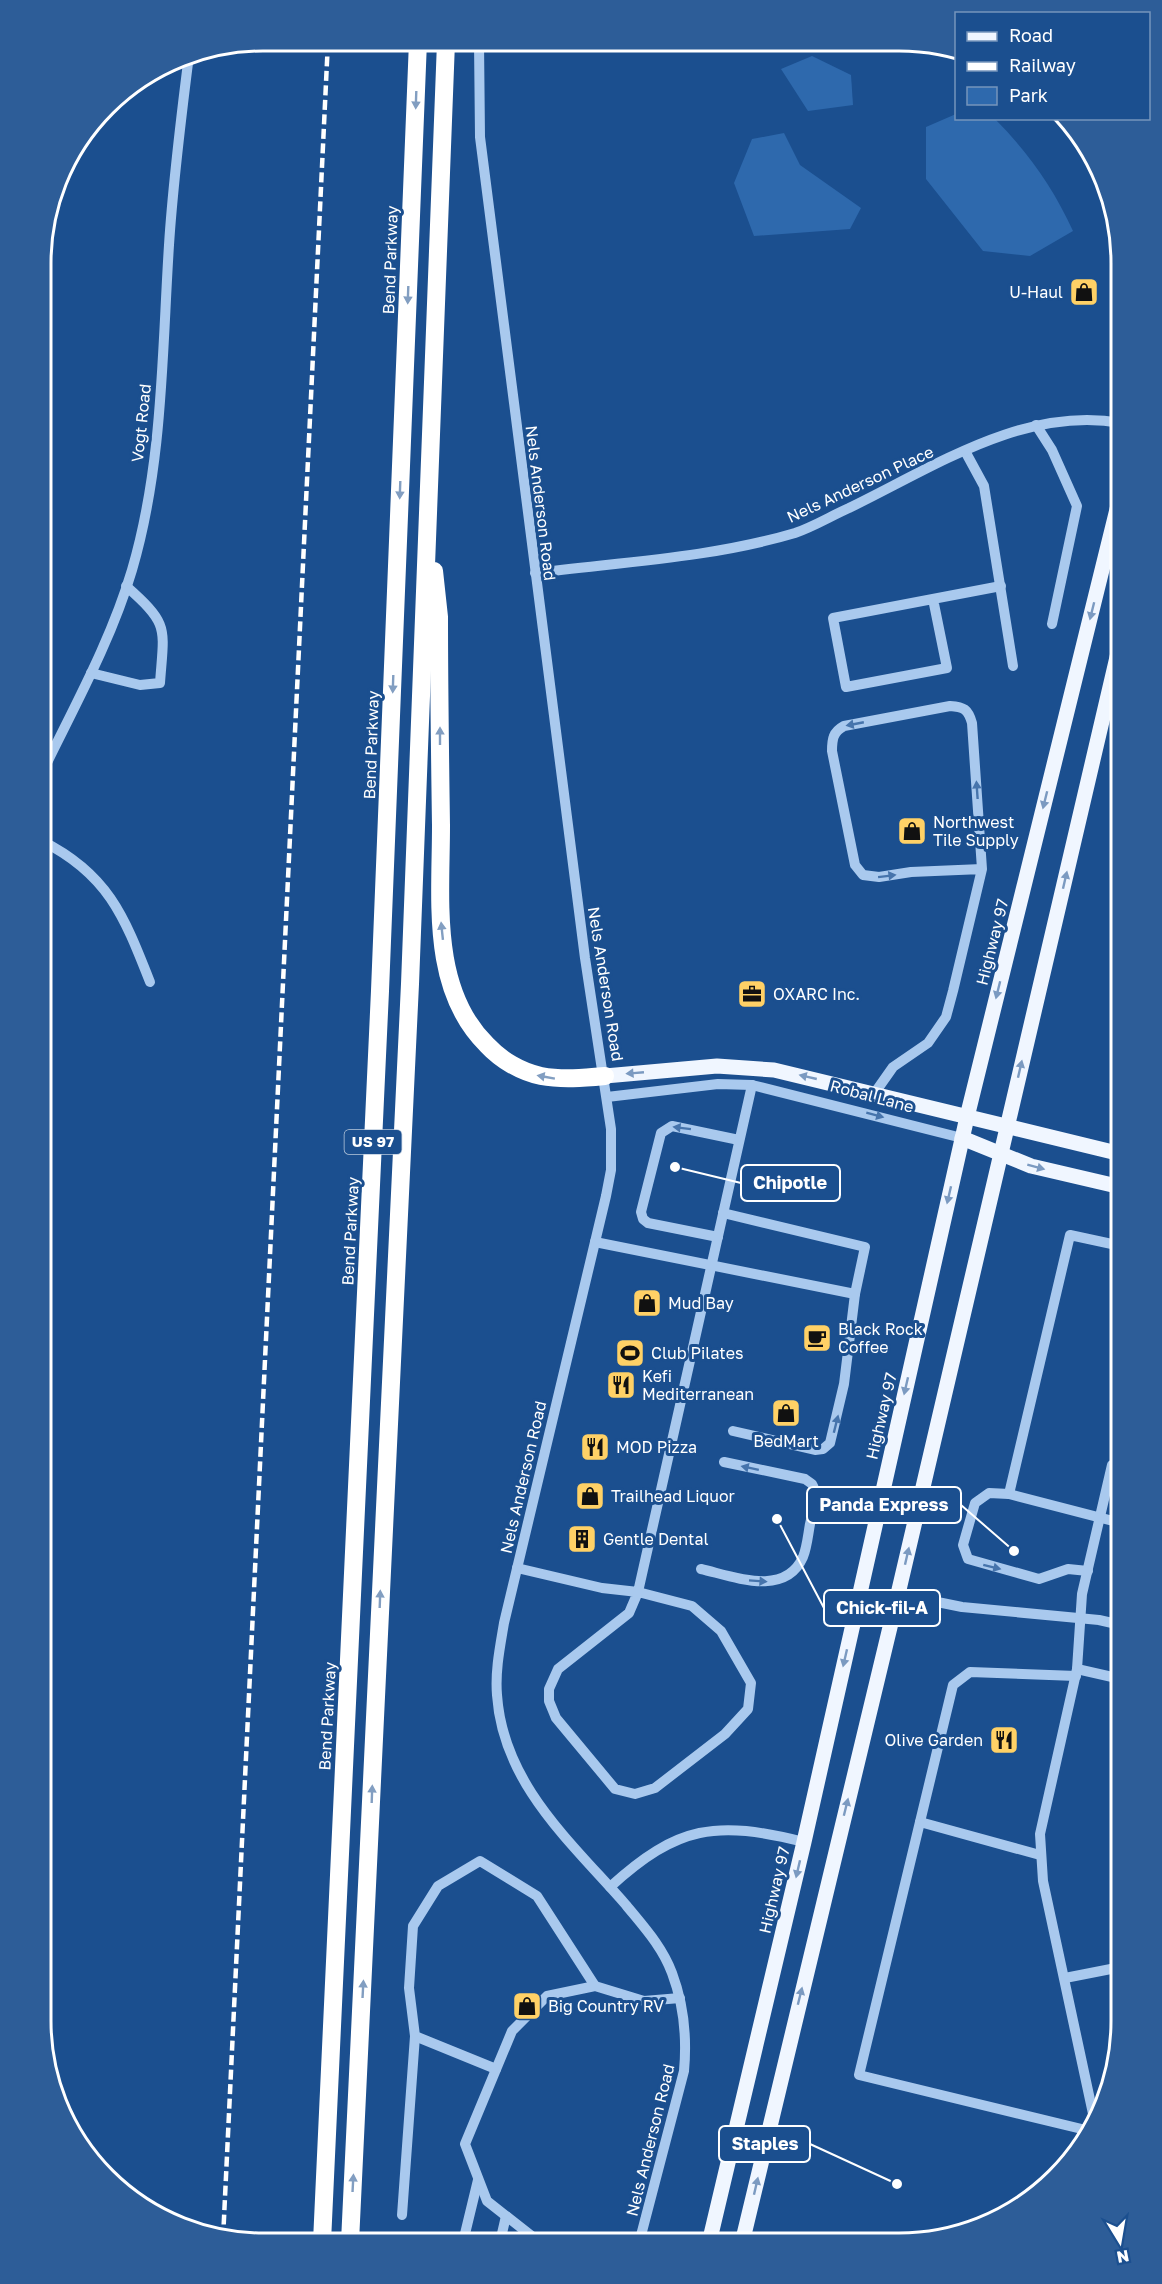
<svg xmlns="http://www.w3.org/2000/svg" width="1162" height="2284" font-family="'Golos Text',sans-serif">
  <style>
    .green { fill: #2e69ad }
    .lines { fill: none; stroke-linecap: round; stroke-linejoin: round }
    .minor { stroke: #a9c9ee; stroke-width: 10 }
    .major { stroke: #f0f6ff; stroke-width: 15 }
    .highway { stroke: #fff; stroke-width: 18 }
    .rail { stroke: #fff; stroke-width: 4.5; stroke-dasharray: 10 4.5; stroke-linecap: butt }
    .oneway { fill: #829ec1 }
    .oneway2 { fill: #7b9ac1 }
    .oneway3 { fill: #4674ac }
    .labels { text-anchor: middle; stroke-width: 6; stroke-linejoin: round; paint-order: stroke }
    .shield { fill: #1b4f8f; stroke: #bbcadd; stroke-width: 1.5 }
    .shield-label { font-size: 15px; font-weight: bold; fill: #fff }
    .street-label { font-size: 16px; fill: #fff; stroke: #1b4f8f }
    .poi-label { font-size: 16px; fill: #fff; stroke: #1b4f8f; text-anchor: start }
    .rim { fill: none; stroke: #fff; stroke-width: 3 }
    .leader { fill: none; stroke: #fff; stroke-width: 2 }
    .callout-dot { fill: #fff; stroke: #1b4f8f; stroke-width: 2 }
    .callout { fill: #1b4f8f; stroke: #fff; stroke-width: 2 }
    .callout-label { font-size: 18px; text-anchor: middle; font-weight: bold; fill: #fff }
  </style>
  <rect width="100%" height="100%" fill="#1b4f8f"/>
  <g class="green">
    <path d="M812,56L851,75L853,105L808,111L781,69Z"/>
    <path d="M956,114V118L995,119C1028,152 1054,189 1073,231L1030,256L983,251L926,179V127Z"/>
    <path d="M784,133L800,165L861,208L850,229L754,236L734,183L752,139Z"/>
  </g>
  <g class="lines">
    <g class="minor">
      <path d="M479,42L480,137L585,958L611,1129V1170L606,1196L504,1623C500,1647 495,1671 497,1695C503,1784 571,1842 626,1905C643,1926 662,1946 672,1973C684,2005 687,2038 684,2071L639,2243"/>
      <path d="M1036,425L1052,450L1077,506L1052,624"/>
      <path d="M965,451L984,486L1013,666"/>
      <path d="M535,573C621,562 711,558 795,533C813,527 831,516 849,508C932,468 1025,405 1121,423"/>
      <path d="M933,599L947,668L846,687L833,618L1001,586"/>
      <path d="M91,673L140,685L160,683C164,627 170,625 126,586"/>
      <path d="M42,773C74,707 111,641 132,570C163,465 162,353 169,245C173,182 181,118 189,55"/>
      <path d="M42,841C108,874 124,916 150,982"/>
      <path d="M874,1094L893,1067L928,1043L946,1017L953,991L982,869L972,723C968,709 964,707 950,706L844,726C833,732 832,739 832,751L855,865L863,875L879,877L911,872L982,869"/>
      <path d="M607,1097L718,1084L752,1085L962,1138"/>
      <path d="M718,1237L648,1223L643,1219L641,1212L661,1133L672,1126L739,1140"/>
      <path d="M595,1242L855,1294L865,1247L723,1213"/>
      <path d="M733,1431L815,1450L823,1449L830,1443L844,1384L855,1294"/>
      <path d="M1009,1494L989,1493L975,1503L963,1545L968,1559L1039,1579L1068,1569L1088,1571"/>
      <path d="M1121,1523L1009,1494L1070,1235L1121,1246"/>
      <path d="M517,1568L602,1588L638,1592L692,1606L721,1631L751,1683L748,1709L725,1734L655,1788L635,1794L615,1789L556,1718L549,1701V1689L558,1669L629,1613L638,1592L752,1085"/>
      <path d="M701,1569C732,1576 785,1598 803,1557C807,1547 808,1535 810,1524C813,1511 819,1496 812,1484L805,1479L724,1462"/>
      <path d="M898,1594L962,1607L1099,1620L1121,1625"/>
      <path d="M1077,1669L1121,1679"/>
      <path d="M1076,1676L970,1672L953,1685L859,2075L1090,2131"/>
      <path d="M920,1822L1040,1855"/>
      <path d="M610,1887C678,1825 716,1820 804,1842"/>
      <path d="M1065,1978L1121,1967"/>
      <path d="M496,2069L415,2036L409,1988L413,1926L438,1886L480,1861L537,1896L595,1986"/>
      <path d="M1095,2123L1043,1881L1040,1834L1077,1669L1082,1594L1112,1465"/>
      <path d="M402,2215L415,2036"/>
      <path d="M463,2242L478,2180"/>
      <path d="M500,2242L506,2216"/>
      <path d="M568,2243L538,2241L487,2201L465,2144L512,2031L547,1996L595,1986L644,2001L680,1998"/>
    </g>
    <g class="major">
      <path d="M605,1076L717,1066L774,1070L1121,1154"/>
      <path d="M962,1138L1031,1166L1121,1187"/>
      <path d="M709,2243L804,1842L967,1117L1121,493"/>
      <path d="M742,2243L898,1594L1121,640"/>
    </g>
    <g class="highway">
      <path d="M434,571L439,617C439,687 440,756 441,826C441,900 430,989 487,1045C501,1060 521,1072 541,1076C562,1080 584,1078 605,1076"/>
      <path d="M322,2242L380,991L418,41"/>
      <path d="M350,2242L410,984L446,42"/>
    </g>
    <path class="rail" d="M223,2239L328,41"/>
  </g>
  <defs><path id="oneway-solid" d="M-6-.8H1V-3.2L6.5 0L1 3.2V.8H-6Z" transform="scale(1.5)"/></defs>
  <g class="oneway">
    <use href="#oneway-solid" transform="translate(416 100) rotate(92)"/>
    <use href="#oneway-solid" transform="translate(408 295) rotate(92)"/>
    <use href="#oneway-solid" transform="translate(400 490) rotate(92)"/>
    <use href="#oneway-solid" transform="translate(393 684) rotate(92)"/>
    <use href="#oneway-solid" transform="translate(440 736) rotate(-90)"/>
    <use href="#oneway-solid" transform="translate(442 931) rotate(-96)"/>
    <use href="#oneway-solid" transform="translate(546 1077) rotate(-170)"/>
    <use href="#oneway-solid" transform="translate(380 1599) rotate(-88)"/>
    <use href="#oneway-solid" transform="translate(372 1794) rotate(-88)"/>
    <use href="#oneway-solid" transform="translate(363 1989) rotate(-87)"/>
    <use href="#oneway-solid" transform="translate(353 2183) rotate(-87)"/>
  </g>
  <g class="oneway2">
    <use href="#oneway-solid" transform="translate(1092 611) rotate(104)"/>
    <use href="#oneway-solid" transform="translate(1045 800) rotate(104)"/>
    <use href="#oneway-solid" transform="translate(1065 880) rotate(-77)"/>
    <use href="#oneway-solid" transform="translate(998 990) rotate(104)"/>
    <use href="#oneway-solid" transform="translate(1020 1069) rotate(-77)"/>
    <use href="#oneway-solid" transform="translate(635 1073) rotate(175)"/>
    <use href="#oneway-solid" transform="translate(808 1077) rotate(-167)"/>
    <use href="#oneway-solid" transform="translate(1036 1167) rotate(15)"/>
    <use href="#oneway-solid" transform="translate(949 1195) rotate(103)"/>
    <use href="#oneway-solid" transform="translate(906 1386) rotate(103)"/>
    <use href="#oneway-solid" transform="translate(907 1556) rotate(-77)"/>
    <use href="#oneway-solid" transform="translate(845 1658) rotate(103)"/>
    <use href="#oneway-solid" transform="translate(846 1807) rotate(-76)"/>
    <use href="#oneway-solid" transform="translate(798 1869) rotate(103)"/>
    <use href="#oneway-solid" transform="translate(800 1996) rotate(-76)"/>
    <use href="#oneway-solid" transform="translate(756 2186) rotate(-77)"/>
  </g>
  <g class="oneway3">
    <use href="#oneway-solid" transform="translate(855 724) rotate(169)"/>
    <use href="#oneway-solid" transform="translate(977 790) rotate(-94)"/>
    <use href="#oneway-solid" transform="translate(887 876) rotate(-7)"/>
    <use href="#oneway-solid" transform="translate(875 1115) rotate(15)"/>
    <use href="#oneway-solid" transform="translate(682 1128) rotate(-173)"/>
    <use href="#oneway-solid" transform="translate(836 1424) rotate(-76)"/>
    <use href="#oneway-solid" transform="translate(750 1468) rotate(-168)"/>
    <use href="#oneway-solid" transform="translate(992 1567) rotate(14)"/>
    <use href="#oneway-solid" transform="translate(758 1581) rotate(4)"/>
  </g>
  <defs>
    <g id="shop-square" transform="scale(1.5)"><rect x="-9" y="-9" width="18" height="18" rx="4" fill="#ffd166" stroke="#1b4f8f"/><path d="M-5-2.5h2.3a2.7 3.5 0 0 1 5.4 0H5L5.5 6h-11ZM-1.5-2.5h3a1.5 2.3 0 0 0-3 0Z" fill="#111"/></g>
    <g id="office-square" transform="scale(1.5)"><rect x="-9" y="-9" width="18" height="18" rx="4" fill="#ffd166" stroke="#1b4f8f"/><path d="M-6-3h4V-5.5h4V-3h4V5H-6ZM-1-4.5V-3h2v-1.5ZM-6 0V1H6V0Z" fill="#111"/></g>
    <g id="cafe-square" transform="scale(1.5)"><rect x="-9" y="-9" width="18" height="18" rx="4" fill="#ffd166" stroke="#1b4f8f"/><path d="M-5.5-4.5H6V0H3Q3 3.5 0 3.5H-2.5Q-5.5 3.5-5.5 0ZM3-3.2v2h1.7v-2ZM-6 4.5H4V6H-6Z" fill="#111"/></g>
    <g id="stadium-square" transform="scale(1.5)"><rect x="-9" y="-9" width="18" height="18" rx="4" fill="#ffd166" stroke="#1b4f8f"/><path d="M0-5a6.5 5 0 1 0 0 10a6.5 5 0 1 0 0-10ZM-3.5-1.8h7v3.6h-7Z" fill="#111"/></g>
    <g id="restaurant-square" transform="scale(1.5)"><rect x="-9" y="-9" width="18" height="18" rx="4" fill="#ffd166" stroke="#1b4f8f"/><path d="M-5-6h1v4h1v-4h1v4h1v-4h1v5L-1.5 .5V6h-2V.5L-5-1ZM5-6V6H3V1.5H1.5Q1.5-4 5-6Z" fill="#111"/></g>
    <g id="building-square" transform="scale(1.5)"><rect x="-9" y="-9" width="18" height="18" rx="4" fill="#ffd166" stroke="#1b4f8f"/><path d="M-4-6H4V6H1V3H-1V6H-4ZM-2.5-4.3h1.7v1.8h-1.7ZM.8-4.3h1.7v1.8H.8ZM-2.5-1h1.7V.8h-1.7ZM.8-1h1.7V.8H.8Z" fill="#111"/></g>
  </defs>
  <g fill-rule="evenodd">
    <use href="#shop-square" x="1084" y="292"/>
    <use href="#shop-square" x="912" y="831"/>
    <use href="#office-square" x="752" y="994"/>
    <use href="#shop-square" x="647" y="1303"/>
    <use href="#cafe-square" x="817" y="1338"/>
    <use href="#stadium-square" x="630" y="1353"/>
    <use href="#restaurant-square" x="621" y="1385"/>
    <use href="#shop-square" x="786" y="1413"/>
    <use href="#restaurant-square" x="595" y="1447"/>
    <use href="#shop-square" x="590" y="1496"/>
    <use href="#building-square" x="582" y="1539"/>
    <use href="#restaurant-square" x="1004" y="1740"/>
    <use href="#shop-square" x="527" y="2006"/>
  </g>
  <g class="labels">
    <rect class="shield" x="344.5" y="1130" width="57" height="24" rx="4.5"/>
    <g class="shield-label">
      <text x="373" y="1147">US 97</text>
    </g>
    <g class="street-label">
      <text transform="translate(390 260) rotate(-88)" y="6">Bend Parkway</text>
      <text transform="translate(141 423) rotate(-84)" y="6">Vogt Road</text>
      <text transform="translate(860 484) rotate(-25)" y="6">Nels Anderson Place</text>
      <text transform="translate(541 503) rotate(83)" y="6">Nels Anderson Road</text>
      <text transform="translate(371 745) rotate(-88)" y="6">Bend Parkway</text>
      <text transform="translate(992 942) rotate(-76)" y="6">Highway 97</text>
      <text transform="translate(606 984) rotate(81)" y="6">Nels Anderson Road</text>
      <text transform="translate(872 1096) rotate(15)" y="6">Robal Lane</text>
      <text transform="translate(350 1231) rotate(-87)" y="6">Bend Parkway</text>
      <text transform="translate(881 1416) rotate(-77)" y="6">Highway 97</text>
      <text transform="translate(523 1477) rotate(-77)" y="6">Nels Anderson Road</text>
      <text transform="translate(327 1716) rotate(-87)" y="6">Bend Parkway</text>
      <text transform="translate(774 1890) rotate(-77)" y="6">Highway 97</text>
      <text transform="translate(650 2140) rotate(-76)" y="6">Nels Anderson Road</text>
    </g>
    <g class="poi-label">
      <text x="1063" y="298" text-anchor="end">U-Haul</text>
      <text x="933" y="828">Northwest<tspan x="933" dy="18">Tile Supply</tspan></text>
      <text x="773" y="1000">OXARC Inc.</text>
      <text x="668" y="1309">Mud Bay</text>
      <text x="838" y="1335">Black Rock<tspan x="838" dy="18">Coffee</tspan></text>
      <text x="651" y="1359">Club Pilates</text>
      <text x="642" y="1382">Kefi<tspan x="642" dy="18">Mediterranean</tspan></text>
      <text x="786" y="1447" text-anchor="middle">BedMart</text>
      <text x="616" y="1453">MOD Pizza</text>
      <text x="611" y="1502">Trailhead Liquor</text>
      <text x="603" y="1545">Gentle Dental</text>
      <text x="983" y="1746" text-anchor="end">Olive Garden</text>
      <text x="548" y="2012">Big Country RV</text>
    </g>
  </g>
  <path d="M0 0H1162V2284H0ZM263 51H899A212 212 0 0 1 1111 263V2021A212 212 0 0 1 899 2233H263A212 212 0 0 1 51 2021V263A212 212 0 0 1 263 51Z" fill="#2d5d98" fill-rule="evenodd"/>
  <path class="rim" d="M263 51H899A212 212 0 0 1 1111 263V2021A212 212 0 0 1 899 2233H263A212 212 0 0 1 51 2021V263A212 212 0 0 1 263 51Z"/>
  <path class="leader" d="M675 1167L741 1183M1014 1551L961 1505M777 1519L824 1608M897 2184L810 2144"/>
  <g class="callout-dot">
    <circle cx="675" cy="1167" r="6"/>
    <circle cx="1014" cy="1551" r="6"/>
    <circle cx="777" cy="1519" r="6"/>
    <circle cx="897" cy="2184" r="6"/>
  </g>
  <g class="callout">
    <rect x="741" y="1165" width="99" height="36" rx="6"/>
    <rect x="807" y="1487" width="154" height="36" rx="6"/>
    <rect x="824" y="1590" width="116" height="36" rx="6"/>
    <rect x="719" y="2126" width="91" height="36" rx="6"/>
  </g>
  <g class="callout-label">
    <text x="790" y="1189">Chipotle</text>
    <text x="884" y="1511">Panda Express</text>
    <text x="882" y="1614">Chick-fil-A</text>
    <text x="765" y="2150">Staples</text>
  </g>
  <rect x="955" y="12" width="195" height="108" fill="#1b4f8f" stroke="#7695bc" stroke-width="1.5"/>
  <rect x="967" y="32" width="30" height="9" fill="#f0f6ff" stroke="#7695bc" stroke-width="1.5"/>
  <text x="1009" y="42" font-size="18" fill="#ffffff">Road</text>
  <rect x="967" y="62" width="30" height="9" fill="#ffffff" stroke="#7695bc" stroke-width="1.5"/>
  <text x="1009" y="72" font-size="18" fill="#ffffff">Railway</text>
  <rect x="967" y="87" width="30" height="18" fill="#2e69ad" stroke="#7695bc" stroke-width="1.5"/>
  <text x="1009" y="102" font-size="18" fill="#ffffff">Park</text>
  <g transform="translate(1120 2242) rotate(169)" stroke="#1b4f8f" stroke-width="4.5" paint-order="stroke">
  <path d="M0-4.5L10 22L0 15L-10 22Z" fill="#ffffff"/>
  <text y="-9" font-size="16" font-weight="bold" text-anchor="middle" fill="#ffffff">N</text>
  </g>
</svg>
